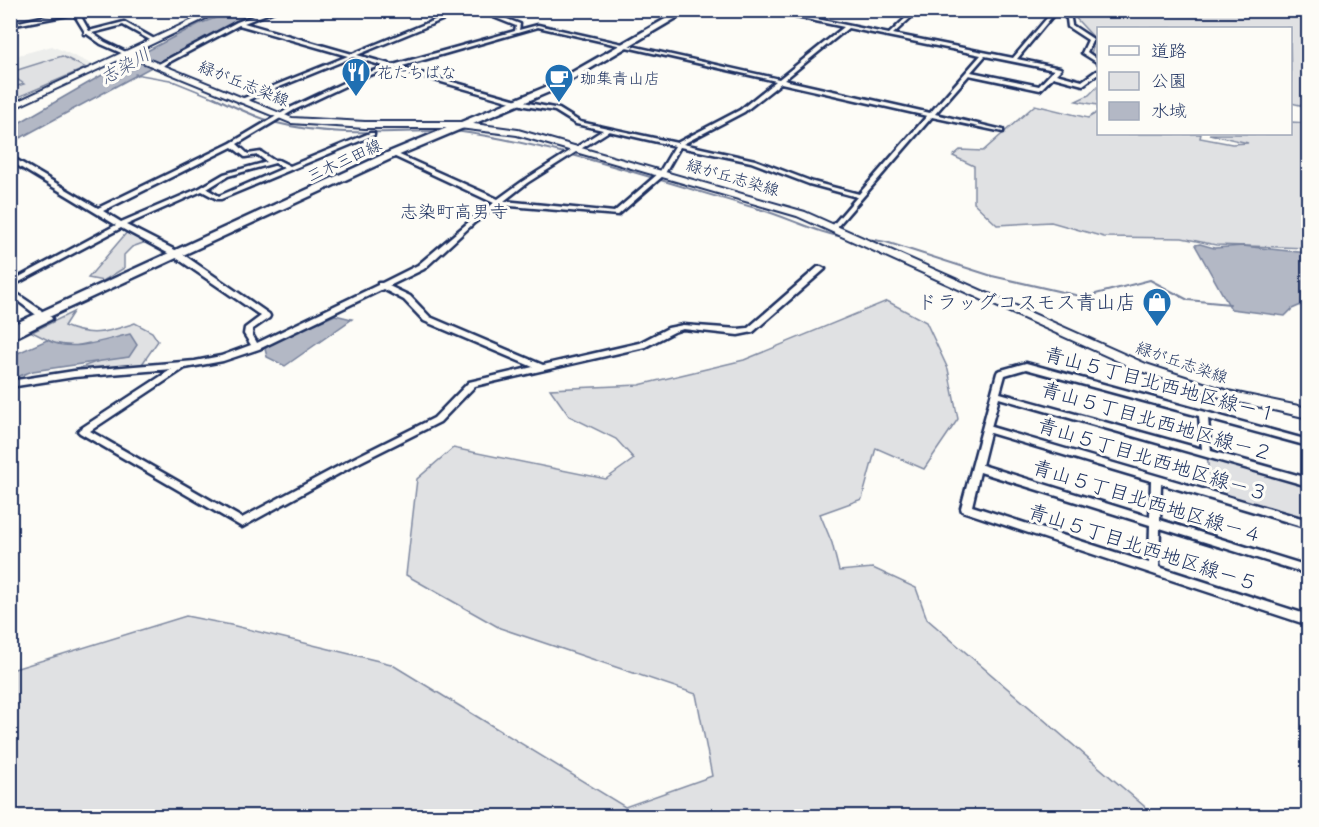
<svg xmlns="http://www.w3.org/2000/svg" width="1319" height="827" font-family="Itim,'Klee One',sans-serif">
  <style>
    .built { fill: #edeeec }
    .green { fill: #e0e1e3; stroke: #7e88a0; stroke-width: 1.5 }
    .water { fill: #b3b8c5; stroke: #76819c; stroke-width: 1.5 }
    .lines { fill: none; stroke-linecap: round; stroke-linejoin: round }
    .stream-far1 { stroke: #76819c; stroke-width: 1.5 }
    .stream { stroke: #76819c; stroke-width: 2 }
    .street-casing { stroke: #1b2f5e; stroke-width: 5 }
    .secondary-casing { stroke: #1b2f5e; stroke-width: 4 }
    .primary-casing { stroke: #1b2f5e; stroke-width: 5 }
    .street { fill: #fdfcf7; fill-rule: evenodd }
    .secondary { fill: #fdfcf7; fill-rule: evenodd }
    .primary { fill: #fdfcf7; fill-rule: evenodd }
    .labels { text-anchor: middle; stroke-width: 6; stroke-linejoin: round; paint-order: stroke }
    .far-poi-label { font-size: 16px; fill: #1b2f5e; stroke: #fdfcf7; text-anchor: start }
    .far-street-label { font-size: 16px; fill: #1b2f5e; stroke: #fdfcf7 }
    .far-water-label { font-size: 18px; font-style: italic; fill: #49587d; stroke: #fdfcf7 }
    .far-quarter-label { font-size: 18px; fill: #1b2f5e; stroke: #fdfcf7 }
    .poi-label { font-size: 20px; fill: #1b2f5e; stroke: #fdfcf7; text-anchor: end }
    .street-label { font-size: 20px; fill: #1b2f5e; stroke: #fdfcf7 }
  </style>
  <rect width="100%" height="100%" fill="#fdfcf7"/>
  <filter id="ink" filterUnits="userSpaceOnUse"><feTurbulence type="fractalNoise" baseFrequency=".0167" numOctaves="2"/><feDisplacementMap in="SourceGraphic" scale="12" xChannelSelector="R" yChannelSelector="G"/><feConvolveMatrix kernelMatrix="1 2 1 2 8 2 1 2 1" color-interpolation-filters="sRGB"/></filter>
  <g filter="url(#ink)">
    <path class="built" d="M52,46L96,66L11,104V57Z"/>
    <g class="green">
      <path d="M1069,11H1308V107L1291,103L1290,28H1098V58L1091,53L1096,40Z"/>
      <path d="M62,56L86,68L11,100V88L24,84L11,75V72Z"/>
      <path d="M1098,86V134H1201L1200,138L1232,144L1248,143L1209,134H1290L1291,122L1308,123V248L1216,245L1182,238L1104,237L1051,222L997,225L974,203V166L953,156L960,150L983,151L1035,105L1088,118L1098,112L1097,105L1076,101L1089,95Z"/>
      <path d="M128,231L146,242L132,247L124,255V268L103,281L88,278Z"/>
      <path d="M887,301L926,322L948,369L958,419L924,469L876,448L862,499L820,514L832,543L839,571L873,568L916,588L927,619L1144,806L1149,816H11V670L186,616L231,625L391,664L625,807L712,776L696,694L500,628L406,575L417,479L453,448L606,479L634,459L616,439L569,416L550,389L639,385L744,360Z"/>
      <path d="M73,312L64,326C93,338 107,332 135,323L152,332L158,341L140,367L69,372L104,359L129,357L89,343L75,346L56,344L32,332Z"/>
      <path d="M1207,454L1308,482V524L1211,495Z"/>
    </g>
    <g class="water">
      <path d="M234,11H265L244,17L11,143L10,128L116,67L199,24Z"/>
      <path d="M1200,244L1214,248L1243,246L1308,253V302L1292,309L1285,316L1231,309L1195,245Z"/>
      <path d="M335,315L352,319L285,366L267,357L265,349C279,334 315,325 335,315Z"/>
      <path d="M130,334L137,345L129,357L33,371L11,379V356L47,340C73,353 104,340 130,334Z"/>
    </g>
    <g class="lines">
      <path class="stream-far1" d="M135,74L170,80L217,99"/>
      <g class="stream">
        <path d="M214,97C234,107 255,117 277,123C330,137 388,131 442,131"/>
        <path d="M455,131C558,145 659,181 759,209C790,218 818,234 850,238"/>
        <path d="M862,238L886,242L992,276L1084,297L1150,280L1188,300L1230,304"/>
      </g>
      <g class="street-casing">
        <g id="street">
          <path d="M73,10H90L79,13L89,31L124,22L156,40L152,41L123,25L92,33L105,42L130,54L126,55L101,44L87,34H84L85,32L74,14L10,26V24Z"/>
          <path d="M269,10H277L244,23L352,54L459,10H466L357,55L393,65L515,31L516,26L476,10H483L520,24L519,30L538,25L779,79L844,27L763,10H774L889,34L914,10H919L893,34L1013,58L1053,11L1055,13L1017,59L1060,68L1061,69L1056,74L1082,81L1096,71H1098V74L1083,85L1053,77L1040,90L969,75L935,114L1003,130V132L932,117L836,228L834,229L831,227L832,226L857,197L809,184L751,162L680,147L664,175L618,215L499,205L474,223L424,269L389,286L410,296L430,317L543,365L639,343L668,328L683,325L738,329L748,328L818,267H821L825,269L753,332L738,335L683,329L674,332L645,347L475,386L440,422L360,462L242,527L80,433L78,431L80,429L172,369L74,377L10,387V381L74,371L195,361L221,356L251,345L244,334L245,328L261,316L175,257L121,228L10,287V282L116,225L10,161V156L98,208L231,143L290,108L362,74L387,67L353,57L243,102H239V100L348,56L239,25L160,67L155,66L237,22ZM538,27L776,81L740,110L677,143L580,122L559,109L528,103L399,67ZM848,28L981,55L930,113L784,80ZM985,56L1054,70L1039,86L971,72ZM393,68L525,106L555,111L576,124L603,130L523,181L498,199L395,153H391V155L494,203L470,221L418,265L382,283H378V285L257,343L252,334L253,329L269,318L270,316L269,314L181,253L126,225L202,191L217,199H221L374,135V133H370L290,166L278,160H273L261,152L248,154L237,144L294,110L366,76ZM781,83L927,116L859,194L813,182L755,160L683,144L744,112ZM609,131L675,146L659,173L614,212L504,201L527,183ZM232,147L245,157L258,155L267,162L224,174L200,188L121,222L103,211ZM275,163L284,168L219,196L207,189L228,176ZM383,289L404,300L424,321L533,367L469,382L434,418L354,458L242,518L90,431L185,368L223,361L259,349Z"/>
          <path d="M1058,10H1063L1071,19L1072,25L1093,39L1087,52L1098,60V63L1082,53L1088,40L1068,27L1067,19Z"/>
          <path d="M10,289L41,310L42,312L41,314H35L10,295Z"/>
          <path d="M45,317H51L52,319L10,340V335Z"/>
          <path d="M1026,363L1308,440V446L1208,419L1211,451L1308,478V486L999,398L991,427L1308,520V528L1161,484L1160,520L1308,566V574L1160,528L1159,567L1308,615V625L962,511L961,508L997,373L998,371ZM1026,369L1199,416L1202,449L1000,393L1005,375ZM990,433L1151,481L1150,517L982,465ZM980,472L1150,525L1149,563L972,506Z"/>
        </g>
      </g>
      <g class="secondary-casing">
        <path id="secondary" d="M214,10H223L133,53L292,118L365,122H459L518,130L805,212L1146,364L1228,391L1308,408V418L1226,399L1138,370L797,216L517,135L459,128H365L291,123L127,56L10,110V105Z"/>
      </g>
      <g class="primary-casing">
        <path id="primary" d="M681,10H690L554,90L397,156L10,335V326L389,152L548,86Z"/>
      </g>
      <use href="#street" class="street"/>
      <use href="#secondary" class="secondary"/>
      <use href="#primary" class="primary"/>
    </g>
  </g>
  <defs>
    <g id="restaurant-pin" transform="scale(1.5)"><path d="M0 17L-7.5 6A9.5 9.5 0 1 1 7.5 6Z" fill="#1f6fb2" stroke="#fdfcf7"/><path d="M-5-6h1v4h1v-4h1v4h1v-4h1v5L-1.5 .5V6h-2V.5L-5-1ZM5-6V6H3V1.5H1.5Q1.5-4 5-6Z" fill="#fff"/></g>
    <g id="cafe-pin" transform="scale(1.5)"><path d="M0 17L-7.5 6A9.5 9.5 0 1 1 7.5 6Z" fill="#1f6fb2" stroke="#fdfcf7"/><path d="M-5.5-4.5H6V0H3Q3 3.5 0 3.5H-2.5Q-5.5 3.5-5.5 0ZM3-3.2v2h1.7v-2ZM-6 4.5H4V6H-6Z" fill="#fff"/></g>
    <g id="shop-pin" transform="scale(1.5)"><path d="M0 17L-7.5 6A9.5 9.5 0 1 1 7.5 6Z" fill="#1f6fb2" stroke="#fdfcf7"/><path d="M-5-2.5h2.3a2.7 3.5 0 0 1 5.4 0H5L5.5 6h-11ZM-1.5-2.5h3a1.5 2.3 0 0 0-3 0Z" fill="#fff"/></g>
  </defs>
  <g fill-rule="evenodd">
    <use href="#restaurant-pin" x="356" y="72"/>
    <use href="#cafe-pin" x="559" y="78"/>
    <use href="#shop-pin" x="1157" y="302"/>
  </g>
  <g class="labels">
    <g class="far-poi-label">
      <text x="377" y="78">花たちばな</text>
      <text x="580" y="84">珈集青山店</text>
    </g>
    <g class="far-street-label">
      <text transform="translate(244 83) rotate(22)" y="6">緑が丘志染線</text>
      <text transform="translate(344 160) rotate(-25)" y="6">三木三田線</text>
      <text transform="translate(733 177) rotate(16)" y="6">緑が丘志染線</text>
      <text transform="translate(1182 362) rotate(19)" y="6">緑が丘志染線</text>
    </g>
    <g class="far-water-label">
      <text transform="translate(125 66) rotate(-30)" y="6">志染川</text>
    </g>
    <g class="far-quarter-label">
      <text x="454" y="218">志染町高男寺</text>
    </g>
    <g class="poi-label">
      <text x="1136" y="309">ドラッグコスモス青山店</text>
    </g>
    <g class="street-label">
      <text transform="translate(1161 384) rotate(15)" y="7">青山５丁目北西地区線ー１</text>
      <text transform="translate(1157 421) rotate(16)" y="7">青山５丁目北西地区線ー２</text>
      <text transform="translate(1153 459) rotate(17)" y="7">青山５丁目北西地区線ー３</text>
      <text transform="translate(1148 501) rotate(17)" y="7">青山５丁目北西地区線ー４</text>
      <text transform="translate(1143 547) rotate(18)" y="7">青山５丁目北西地区線ー５</text>
    </g>
  </g>
  <rect width="1319" height="827" fill="none" stroke="#fdfcf7" stroke-width="36"/>
  <rect x="18" y="18" width="1283" height="791" fill="none" stroke="#1b2f5e" stroke-width="2" filter="url(#ink)"/>
  <rect x="1097" y="27" width="195" height="108" fill="#fdfcf7" stroke="#a3aaba" stroke-width="1.5"/>
  <rect x="1109" y="46" width="30" height="9" fill="#fdfcf7" stroke="#a3aaba" stroke-width="1.5"/>
  <text x="1151" y="57" font-size="18" fill="#1b2f5e">道路</text>
  <rect x="1109" y="72" width="30" height="18" fill="#e0e1e3" stroke="#a3aaba" stroke-width="1.5"/>
  <text x="1151" y="87" font-size="18" fill="#1b2f5e">公園</text>
  <rect x="1109" y="102" width="30" height="18" fill="#b3b8c5" stroke="#a3aaba" stroke-width="1.5"/>
  <text x="1151" y="117" font-size="18" fill="#1b2f5e">水域</text>
</svg>
